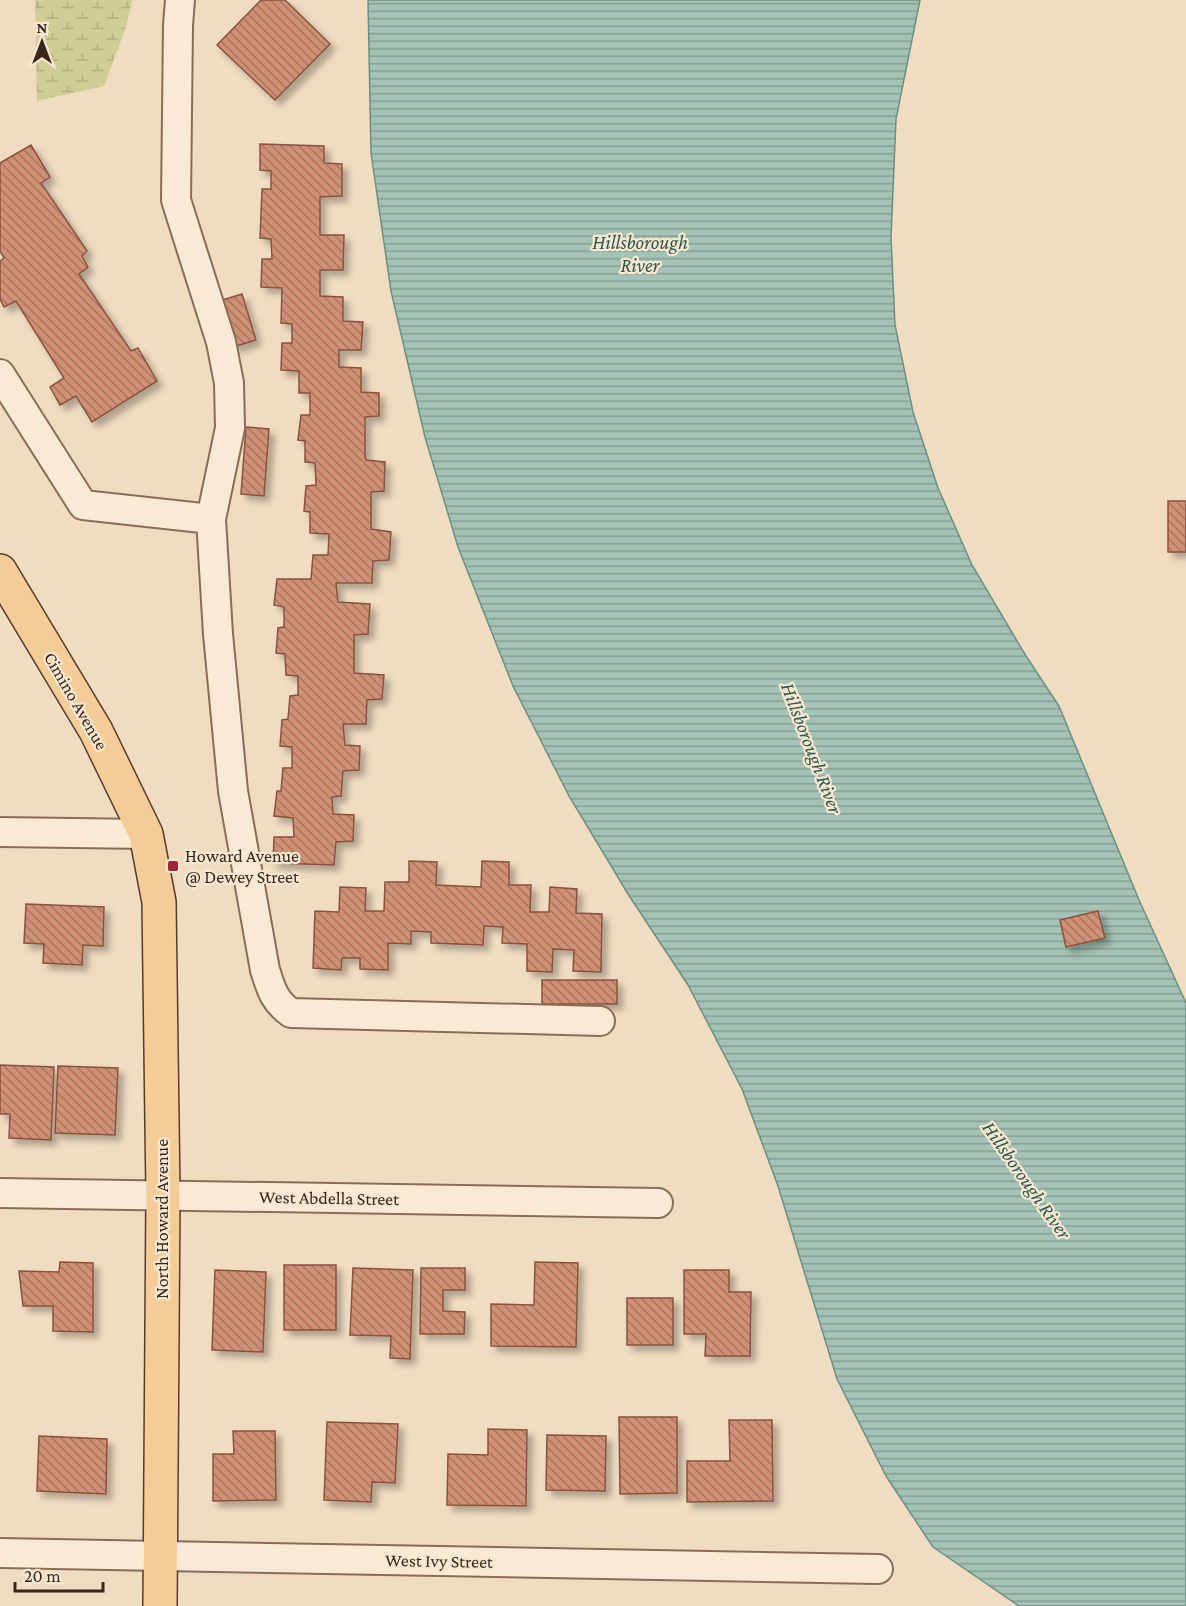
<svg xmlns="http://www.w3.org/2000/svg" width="1186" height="1606" font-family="'Crimson Pro',serif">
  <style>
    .wetland { fill: url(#wetland-marsh) }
    .water { fill: url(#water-rules); stroke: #6b9082; stroke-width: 1.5 }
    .building { fill: url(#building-back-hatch); stroke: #8a523d; stroke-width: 1.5; filter: url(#shadow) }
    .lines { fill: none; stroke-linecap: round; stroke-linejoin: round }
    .minor-casing { stroke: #8a6d58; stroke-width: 32 }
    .major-casing { stroke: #573b2d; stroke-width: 36 }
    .minor { stroke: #faead5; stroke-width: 28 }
    .major { stroke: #f4cc98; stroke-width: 33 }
    .poi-dot { fill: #9b2635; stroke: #f7e7d1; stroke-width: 2 }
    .labels { text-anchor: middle; stroke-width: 4.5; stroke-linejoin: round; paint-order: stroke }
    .street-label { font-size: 18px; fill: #39271d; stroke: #f7e7d1 }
    .poi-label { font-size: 18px; fill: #39271d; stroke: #f7e7d1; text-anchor: start }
    .water-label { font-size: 20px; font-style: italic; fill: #2c5951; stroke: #f7e7d1 }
  </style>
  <defs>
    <pattern id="wetland-marsh" width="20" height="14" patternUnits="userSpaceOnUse" patternTransform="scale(1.5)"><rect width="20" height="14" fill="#cece95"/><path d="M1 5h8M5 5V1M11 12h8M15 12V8" fill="none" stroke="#b2b180"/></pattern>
    <pattern id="water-rules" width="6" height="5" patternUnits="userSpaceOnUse" patternTransform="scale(1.5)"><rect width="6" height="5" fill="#a4c2b5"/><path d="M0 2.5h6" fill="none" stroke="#879e93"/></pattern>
    <pattern id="building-back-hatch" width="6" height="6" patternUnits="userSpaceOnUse" patternTransform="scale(1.5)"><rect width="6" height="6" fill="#cf9076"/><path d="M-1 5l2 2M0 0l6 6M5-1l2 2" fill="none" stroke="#a97660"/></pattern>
    <filter id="shadow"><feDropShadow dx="5.5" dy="5.5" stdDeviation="3" flood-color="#0004"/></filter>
  </defs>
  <rect width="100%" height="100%" fill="#f0dcc1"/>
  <path class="wetland" d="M35,0H132L126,27L104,86L37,101Z"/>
  <path class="water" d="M368,0H920L896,119L891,237L895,325L913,412L938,488L972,565L1026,656L1059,706L1139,900L1186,1003V1606H1019L933,1547L886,1476L837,1379L778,1186L742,1089L688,985L628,894L569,796L513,686L458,547L425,437L391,291L371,153Z"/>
  <g class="building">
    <path d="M261,0H285L330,44L275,100L217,45Z"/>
    <path d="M260,144L324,146V163L342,164V196L320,197V235H344L343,270H320V296L343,297V321L363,322L361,350H339V367L361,368V392L379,393V416L365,417V456L366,460L385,462L384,491L371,492V529L391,532L389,560L373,561L372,583H336L338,602L370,604L368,634L354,635V673L384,675L382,699L367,700L366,724H343L345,745L360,746L359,770L343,771L341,796L332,797L333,814L354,815L353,841L336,842L334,865L273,863L274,837H294L293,818L274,816L277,791H281L283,768H292V747L280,746L282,720L288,719L290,696L298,695V676L286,675L285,654L276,653L278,628L284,627V607L274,605L277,579H311L313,555H328L329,534L310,533V512L304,511L306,486L316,485L315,463L305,462V441L298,440L301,415H310V393H299V371L281,370L282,343H292V324L281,323L282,288L261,287L262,259H272L271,239L260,238L262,189H271V171L260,170Z"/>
    <path d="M31,145L50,177L41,183L87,251L82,256L88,267L79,274L131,351L138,348L157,381L92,422L76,396L60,405L50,387L64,378L16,301L4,307L0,299V261L4,258L0,251V163Z"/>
    <path d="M242,294L256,340L233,347L219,301Z"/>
    <path d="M246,427L269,429L264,496L241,494Z"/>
    <rect x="1168" y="501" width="18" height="51"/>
    <path d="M409,861L437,862L436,885L481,887L482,861L509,862V885H531L530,912H549L550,887L577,889L576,913L602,914L601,972L573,971L574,950L553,949L552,972L527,971V944L502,943L503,927L484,926L483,945L431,943V932L411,931V944L388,943V970L360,969V958H342L341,970L313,968L315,911L339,912L340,887L366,888L365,911H384L385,882H409Z"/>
    <path d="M26,904L104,907L103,946L83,945L82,965L43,963L44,944L24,943Z"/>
    <path d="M1098,911L1105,938L1066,947L1060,920Z"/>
    <rect x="542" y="980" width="75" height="24"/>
    <path d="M0,1065L54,1067L51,1140L9,1138L10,1114H0Z"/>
    <path d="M58,1066L118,1068L115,1135L55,1133Z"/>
    <path d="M60,1262L93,1263V1332L53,1331V1306H23L19,1271L59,1272Z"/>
    <path d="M535,1262L578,1263L576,1347L491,1346V1304L534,1305Z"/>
    <rect x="284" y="1265" width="52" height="65"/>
    <path d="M353,1268L413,1270L410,1359L390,1358L391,1336L350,1335Z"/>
    <path d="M421,1268H465V1290H443V1311L465,1312L464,1334H420Z"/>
    <path d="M215,1270L266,1272L263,1352L212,1350Z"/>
    <path d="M684,1270H729V1292H751L750,1356H705L706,1334H684Z"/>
    <rect x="627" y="1298" width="46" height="47"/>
    <path d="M619,1417H677V1493L620,1494Z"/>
    <path d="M729,1420H772L773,1501L687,1502V1461H730Z"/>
    <path d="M327,1422L398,1424L395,1483L372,1482L371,1502L324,1500Z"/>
    <path d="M488,1429L527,1430L526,1506L447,1505L448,1454L488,1455Z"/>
    <path d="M233,1431H275L276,1500L213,1501V1454H234Z"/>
    <path d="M547,1435L606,1436L605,1491L546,1490Z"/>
    <path d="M39,1436L107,1439L106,1494L37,1491Z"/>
  </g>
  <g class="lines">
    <g class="minor-casing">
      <g id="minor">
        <path d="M180,0L178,25L176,200L221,342L229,383L230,428L211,519"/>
        <path d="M0,374L83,505L211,519L218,634L233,791L265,970C271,989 274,1001 291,1013L600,1021"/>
        <path d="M0,832L146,834"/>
        <path d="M0,1193L658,1203"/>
        <path d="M0,1553L878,1569"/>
      </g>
    </g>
    <g class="major-casing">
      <path id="major" d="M0,571L96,731L146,834L159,902L163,1195L160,1606"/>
    </g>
    <use href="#minor" class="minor"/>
    <use href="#major" class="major"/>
  </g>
  <rect class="poi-dot" x="167" y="860" width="12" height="12" rx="3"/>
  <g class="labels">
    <g class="street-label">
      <text transform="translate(76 701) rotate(60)" y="6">Cimino Avenue</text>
      <text transform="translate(329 1198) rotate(1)" y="6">West Abdella Street</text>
      <text transform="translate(162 1219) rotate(-90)" y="6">North Howard Avenue</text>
      <text transform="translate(439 1561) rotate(1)" y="6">West Ivy Street</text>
    </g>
    <g class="poi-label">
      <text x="185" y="862">Howard Avenue<tspan x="185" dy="21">@ Dewey Street</tspan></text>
    </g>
    <g class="water-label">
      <text x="640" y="249">Hillsborough<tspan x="640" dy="23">River</tspan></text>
      <text transform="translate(812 748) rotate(69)" y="7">Hillsborough River</text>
      <text transform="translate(1027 1180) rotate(55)" y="7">Hillsborough River</text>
    </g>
  </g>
  <g transform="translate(42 42)" stroke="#f7e7d1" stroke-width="4.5" paint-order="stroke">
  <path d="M0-4.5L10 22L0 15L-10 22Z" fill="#39271d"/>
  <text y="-9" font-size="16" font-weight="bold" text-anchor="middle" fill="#39271d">N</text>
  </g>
  <path d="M15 1582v9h88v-9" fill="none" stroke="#39271d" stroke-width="3"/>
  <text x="24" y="1582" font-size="18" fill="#39271d" stroke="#f7e7d1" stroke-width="4.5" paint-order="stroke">20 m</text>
</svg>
